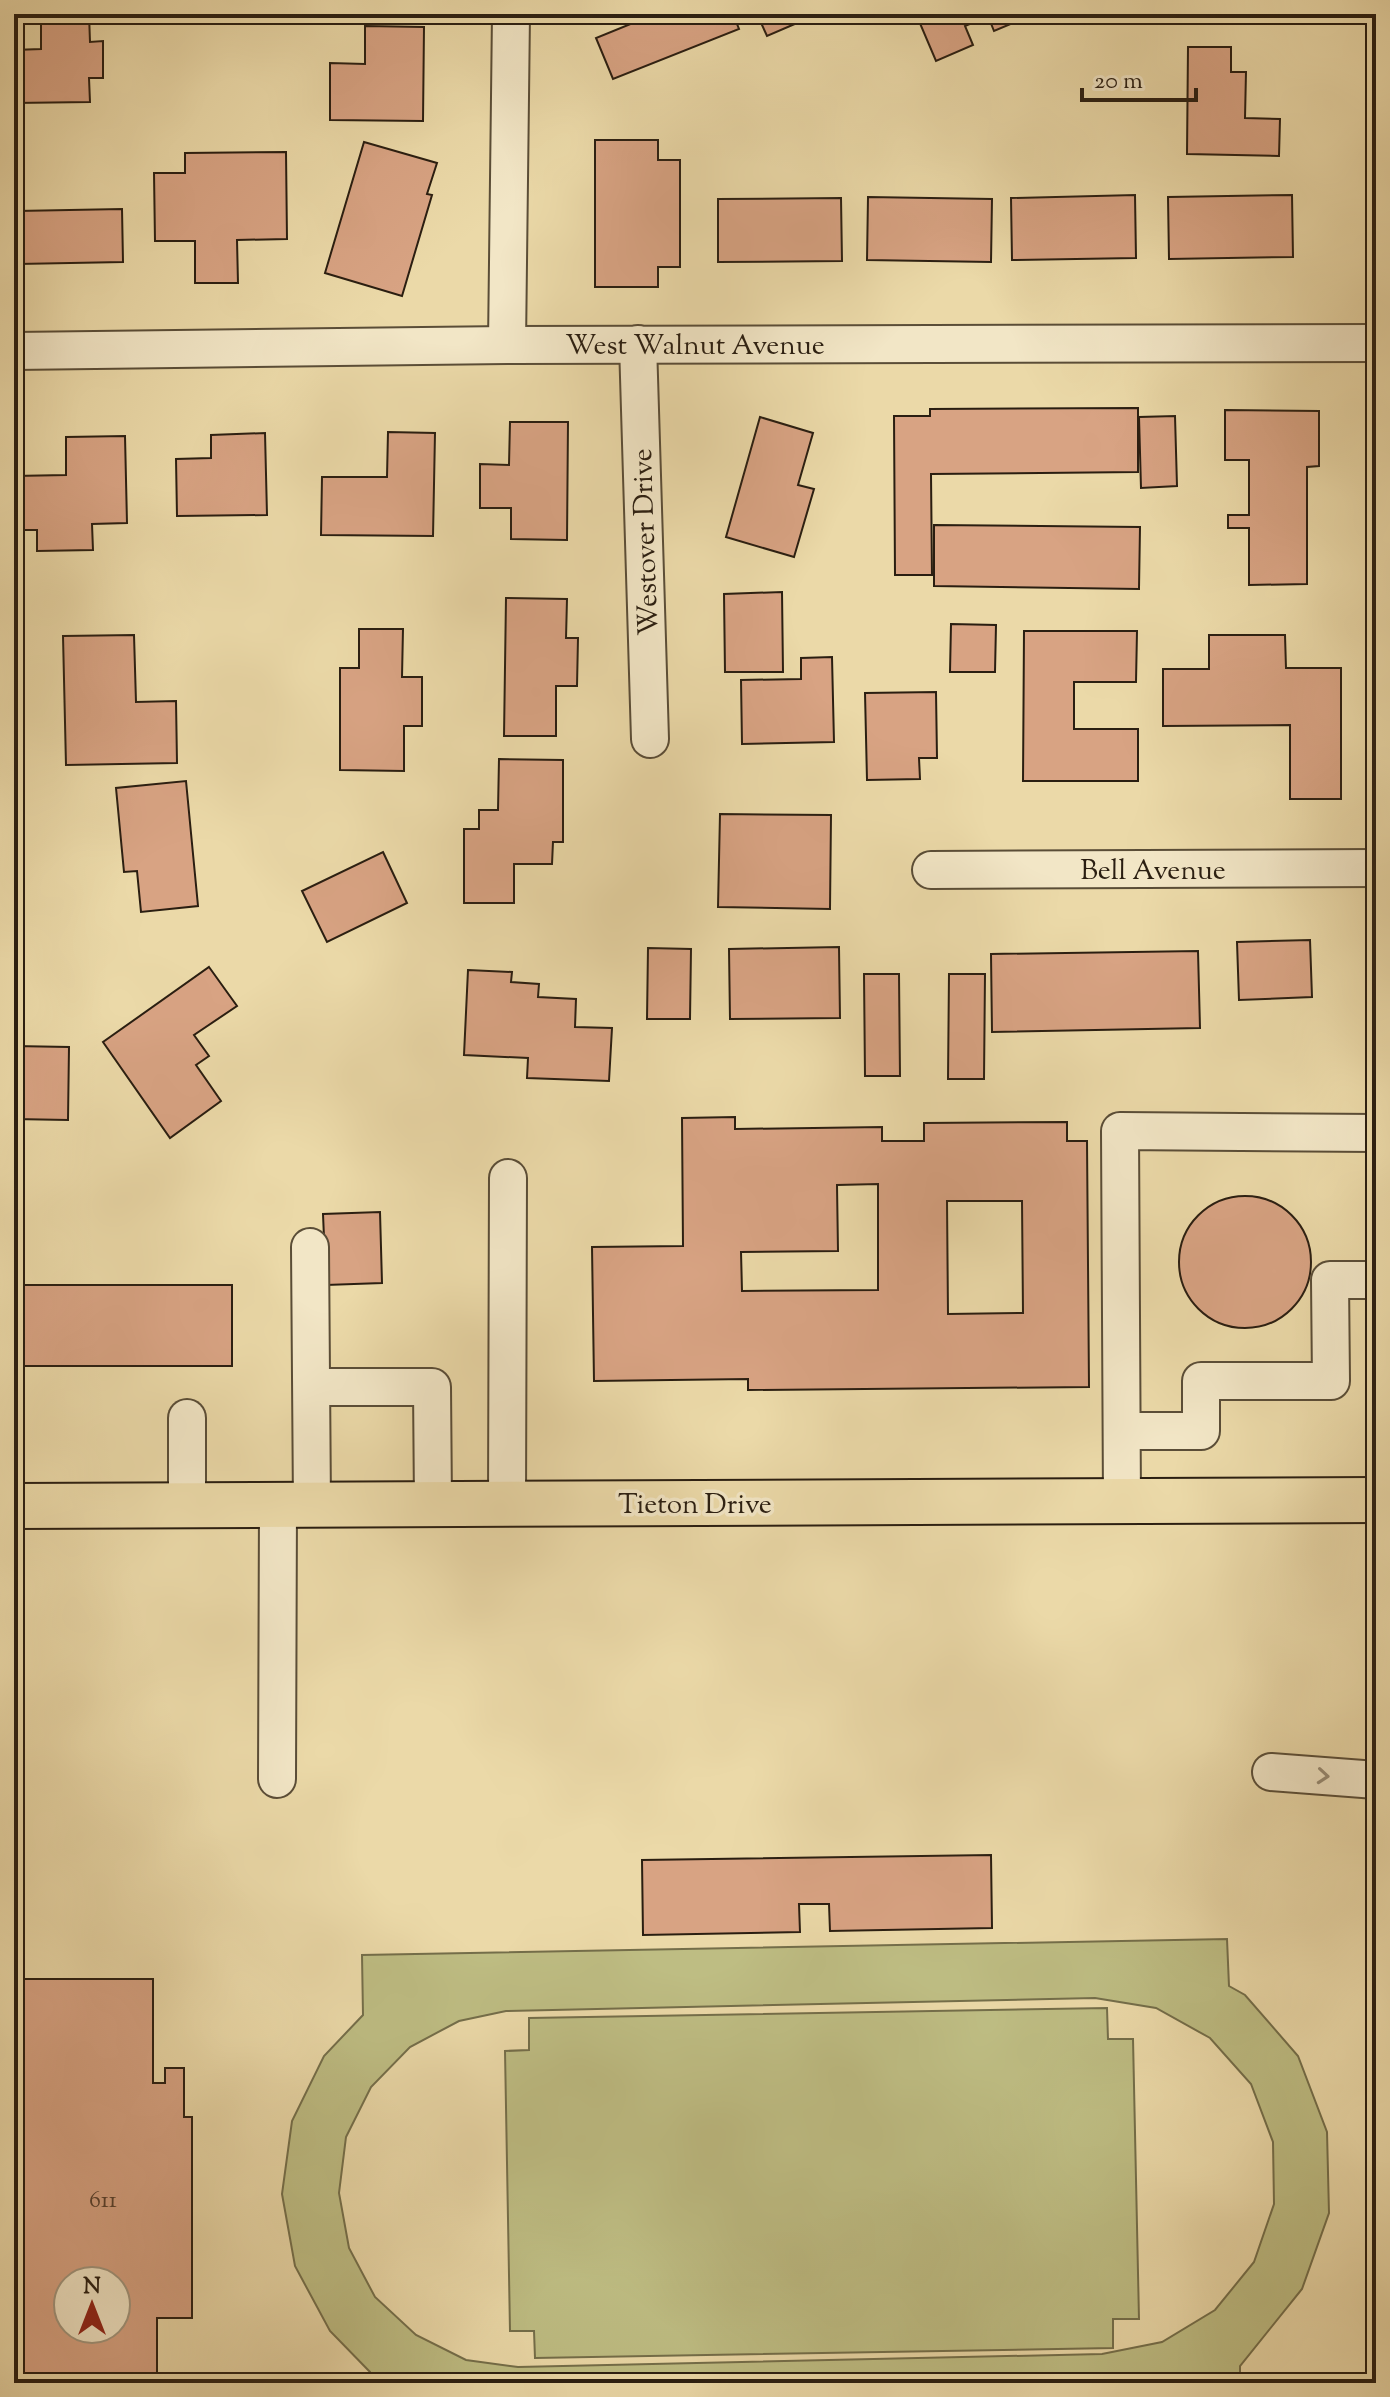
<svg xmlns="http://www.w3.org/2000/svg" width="1390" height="2397" font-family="'Sorts Mill Goudy',serif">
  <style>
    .green { fill: #bebd83; stroke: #746e4a; stroke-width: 2; fill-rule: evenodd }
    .building { fill: #d8a383; stroke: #2a1e11; stroke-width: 2; fill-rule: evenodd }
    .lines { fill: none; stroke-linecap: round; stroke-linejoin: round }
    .minor-casing { stroke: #5a4d37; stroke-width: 40 }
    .major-casing { stroke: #2a1e11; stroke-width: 48 }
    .minor { stroke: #f2e6c6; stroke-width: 36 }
    .major { stroke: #ebd9a8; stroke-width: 44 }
    .oneway { stroke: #988c75 }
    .labels { text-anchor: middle; stroke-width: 7; stroke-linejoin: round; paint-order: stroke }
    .number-label { font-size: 24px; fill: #563f2e }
    .street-label { font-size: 28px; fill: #2a1e11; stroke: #f2e6c6 }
  </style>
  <rect width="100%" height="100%" fill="#ebd9a8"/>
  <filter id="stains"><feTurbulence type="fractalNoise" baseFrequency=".0025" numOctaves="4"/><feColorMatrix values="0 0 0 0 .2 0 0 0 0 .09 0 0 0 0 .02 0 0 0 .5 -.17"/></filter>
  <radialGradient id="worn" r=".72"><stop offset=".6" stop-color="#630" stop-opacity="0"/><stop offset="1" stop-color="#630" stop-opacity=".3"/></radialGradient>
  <g class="green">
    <path d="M1227,1939L1229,1986L1245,1995L1298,2056L1327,2132L1329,2213L1302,2289L1240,2366V2383H370V2372L330,2331L295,2266L282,2194L292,2121L324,2056L363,2015L362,1955ZM1095,1998L1156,2008L1210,2038L1251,2084L1273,2142L1274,2204L1254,2262L1215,2310L1162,2342L1102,2354L518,2367L466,2360L416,2335L375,2297L349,2248L339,2193L346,2137L371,2087L410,2047L459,2021L506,2011Z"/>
    <path d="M1107,2008L1108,2039H1133L1139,2319H1113V2348L535,2358L534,2331H510L505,2051L529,2050V2018Z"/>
  </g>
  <g class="building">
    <path d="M41,14H89L90,42L103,41V78H89L90,102L14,103V50L41,49Z"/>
    <path d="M655,14H733L739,29L613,79L596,38Z"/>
    <path d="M757,14H818L767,36Z"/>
    <path d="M916,14H1031L1032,15L994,31L988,16L965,26L973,45L936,61Z"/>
    <path d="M365,26L424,27L423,121L330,120V63L365,64Z"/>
    <path d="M1188,47H1231V72H1246L1245,118L1280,119L1279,156L1187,154Z"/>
    <path d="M595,140H658V160H680V267H658V287H595Z"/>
    <path d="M364,142L437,163L427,194L432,195L402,296L325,273Z"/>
    <path d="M286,152L287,239L237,240L238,283H195V241H155L154,173H185V153Z"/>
    <path d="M1135,195L1136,258L1012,260L1011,198Z"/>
    <path d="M1292,195L1293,257L1169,259L1168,197Z"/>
    <path d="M868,197L992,199L991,262L867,260Z"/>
    <path d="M841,198L842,261L718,262V199Z"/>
    <path d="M122,209L123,262L18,264L17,211Z"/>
    <path d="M1138,408V472L931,474L932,575H895L894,416H930V409Z"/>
    <path d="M1225,410L1319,411V466L1307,467V584L1249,585V528H1228V515H1249V460H1225Z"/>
    <path d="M1175,416L1177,486L1141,488L1139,417Z"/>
    <path d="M760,417L813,433L798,485L814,489L794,557L726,537Z"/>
    <path d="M510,422H568L567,540L511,539V508H480V464L509,465Z"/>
    <path d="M388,432L435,433L433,536L321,535L322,477H387Z"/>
    <path d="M265,433L267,515L177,516L176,459L211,458V435Z"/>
    <path d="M125,436L127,523L92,524L93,550L37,551V530H15L14,476L66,475V437Z"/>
    <path d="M934,525L1140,527L1139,589L934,586Z"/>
    <path d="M782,592L783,672H725L724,594Z"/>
    <path d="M506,598L567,599L566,638H578L577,686H556V736H504Z"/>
    <path d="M951,624L996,625L995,672H950Z"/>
    <path d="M359,629H403L402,677H422V726H404V771L340,770V668H359Z"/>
    <path d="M1024,631H1137L1136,682H1074V729H1138V781H1023Z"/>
    <path d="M134,635L136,702L176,701L177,763L66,765L63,636Z"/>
    <path d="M1209,635H1285L1286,668H1341V799H1290V725L1163,726V669H1209Z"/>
    <path d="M832,657L834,742L742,744L741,680L801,679V658Z"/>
    <path d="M936,692L937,758H919L920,779L867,780L865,693Z"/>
    <path d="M499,759L563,760V842H553L552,864H514V903H464V829H479V810H498Z"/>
    <path d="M186,781L198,906L141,912L137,871L124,872L116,788Z"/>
    <path d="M720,814L831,815L830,909L718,907Z"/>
    <path d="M383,852L407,903L327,942L302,891Z"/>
    <path d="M1310,940L1312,997L1239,1000L1237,942Z"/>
    <path d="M839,947L840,1018L730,1019L729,949Z"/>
    <path d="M648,948L691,949L690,1019H647Z"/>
    <path d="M1198,951L1200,1028L992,1032L991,954Z"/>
    <path d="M209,967L237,1006L194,1035L209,1056L196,1065L221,1101L170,1138L103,1042Z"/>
    <path d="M468,970L512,972L511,982L539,984L538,997L576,999L575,1027L612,1028L609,1081L527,1078L528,1058L464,1055Z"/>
    <path d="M864,974H899L900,1076H865Z"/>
    <path d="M949,974H985L984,1079H948Z"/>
    <path d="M14,1046L69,1047L68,1120L14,1119Z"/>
    <path d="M735,1117V1129L882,1127V1141H924V1123L1067,1122V1141H1087L1089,1387L748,1390V1379L594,1381L592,1247L683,1246L682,1118ZM878,1184V1290L742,1291L741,1252L838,1251L837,1185ZM947,1201H1022L1023,1313L948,1314Z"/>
    <circle cx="1245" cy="1262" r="66"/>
    <path d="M380,1212L382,1283L326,1285L323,1214Z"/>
    <rect x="14" y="1285" width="218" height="81"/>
    <path d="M991,1855L992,1928L830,1931L829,1904H799L800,1932L643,1935L642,1860Z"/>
    <path d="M14,1979H153V2083H165V2068H184V2117H192V2318H157V2383H14ZM68,2281H116V2329H68Z"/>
  </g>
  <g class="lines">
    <g class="minor-casing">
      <g id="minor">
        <path d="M638,344L650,739"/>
        <path d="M507,345L511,14"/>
        <path d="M14,351L507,345L1376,343"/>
        <path d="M931,870L1376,868"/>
        <path d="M310,1247L312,1505"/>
        <path d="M312,1387H432L433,1504"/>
        <path d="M187,1418V1505"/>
        <path d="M1122,1431H1201V1381H1331L1330,1280H1376"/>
        <path d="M1122,1501L1120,1131L1376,1133"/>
        <path d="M507,1504L508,1178"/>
        <path d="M1271,1772L1376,1780"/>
        <path d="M277,1779L278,1505"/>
      </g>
    </g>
    <g class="major-casing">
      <path id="major" d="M14,1506L1376,1500"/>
    </g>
    <use href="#minor" class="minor"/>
    <use href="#major" class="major"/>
  </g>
  <defs><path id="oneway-chevron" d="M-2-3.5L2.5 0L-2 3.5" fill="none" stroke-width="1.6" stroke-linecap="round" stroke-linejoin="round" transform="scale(2)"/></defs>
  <use class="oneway" href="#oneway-chevron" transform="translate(1323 1776) rotate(5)"/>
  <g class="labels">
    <g class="number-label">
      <text x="103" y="2207">611</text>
    </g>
    <g class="street-label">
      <text x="695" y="354">West Walnut Avenue</text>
      <text transform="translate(644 542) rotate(-92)" y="10">Westover Drive</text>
      <text x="1153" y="879">Bell Avenue</text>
      <text x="695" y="1513">Tieton Drive</text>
    </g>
  </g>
  <rect width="1390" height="2397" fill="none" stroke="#ebd9a8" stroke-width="48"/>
  <rect x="16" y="16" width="1358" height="2365" fill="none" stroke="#2a1e11" stroke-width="4"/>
  <rect x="24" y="24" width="1342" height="2349" fill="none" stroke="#2a1e11" stroke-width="2"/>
  <g transform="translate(92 2305)"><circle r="38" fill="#f2e6c6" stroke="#a2967e" stroke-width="2"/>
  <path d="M0-6L14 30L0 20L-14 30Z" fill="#8f2418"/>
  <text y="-12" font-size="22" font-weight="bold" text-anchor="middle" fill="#2a1e11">N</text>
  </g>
  <path d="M1082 88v12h114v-12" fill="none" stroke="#2a1e11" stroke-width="4"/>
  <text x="1094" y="88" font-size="24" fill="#2a1e11" stroke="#f2e6c6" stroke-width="6" paint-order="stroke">20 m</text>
  <rect width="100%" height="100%" filter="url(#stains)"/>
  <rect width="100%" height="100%" fill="url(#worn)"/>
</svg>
